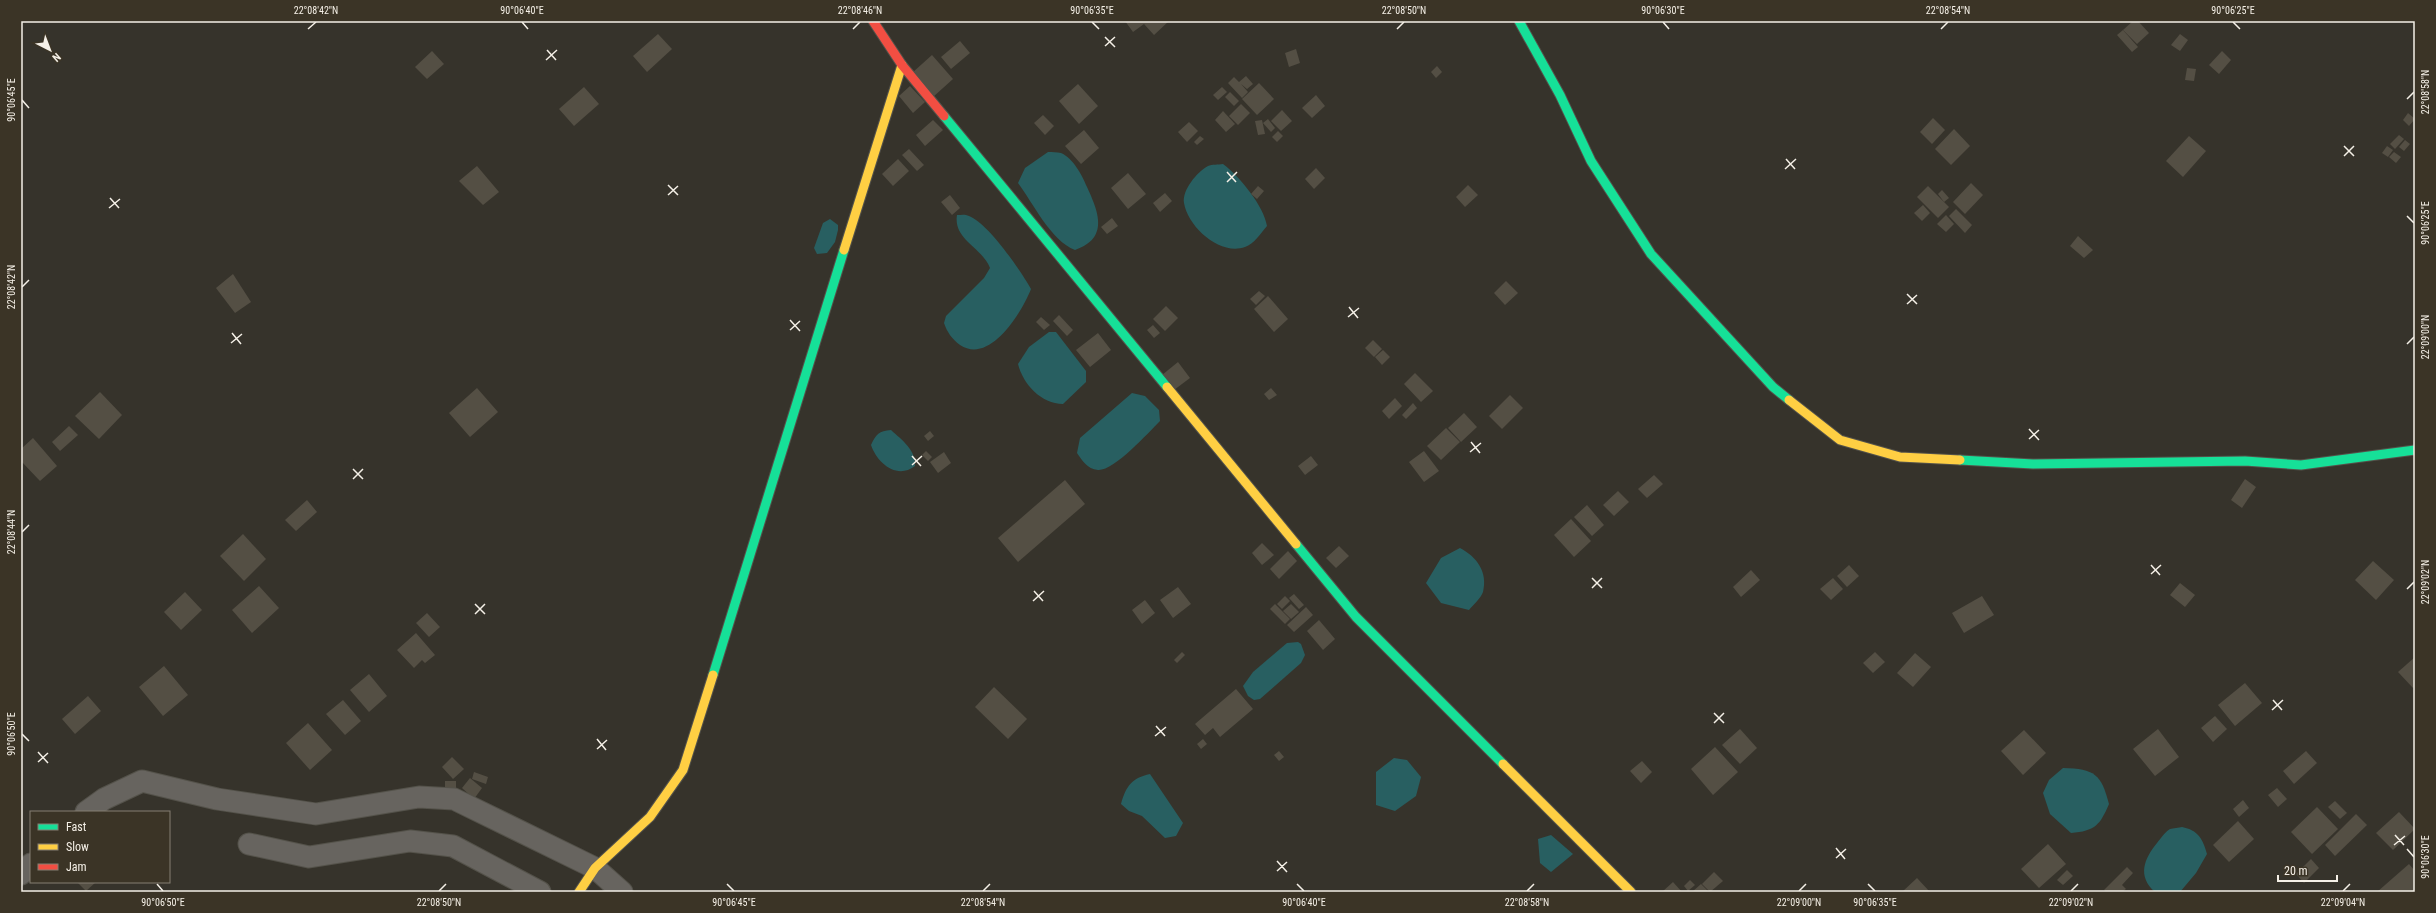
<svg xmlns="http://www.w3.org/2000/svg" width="2436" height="913" font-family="'Roboto Condensed',sans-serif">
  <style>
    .water { fill: #285f61 }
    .building { fill: #544f44 }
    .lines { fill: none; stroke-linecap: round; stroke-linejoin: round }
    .street-casing { stroke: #54524a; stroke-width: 23 }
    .fast-casing { stroke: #54524a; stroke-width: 11 }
    .slow-casing { stroke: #54524a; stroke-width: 11 }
    .jam-casing { stroke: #54524a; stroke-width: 11 }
    .street { stroke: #67645f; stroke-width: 21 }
    .fast { stroke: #16e098; stroke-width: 9 }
    .slow { stroke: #ffcf43; stroke-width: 9 }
    .jam { stroke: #f24e42; stroke-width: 9 }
    .ticks { fill: none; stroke: #f5f0e7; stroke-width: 1.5 }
    .neatline { fill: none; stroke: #f5f0e7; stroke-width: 1.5 }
    .ticks-label { font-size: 10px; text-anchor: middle; fill: #f5f0e7 }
  </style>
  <rect width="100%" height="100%" fill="#36332b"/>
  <g class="water">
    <path d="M1048,152C1052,152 1057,152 1061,153C1073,158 1082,175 1087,187C1098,211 1110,238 1075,250C1051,241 1033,203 1018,183L1025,168Z"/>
    <path d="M1223,164C1240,177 1264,206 1267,226C1261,233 1254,244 1245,247C1220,256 1188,227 1184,203C1182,190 1197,172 1208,166C1212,164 1218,165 1223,164Z"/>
    <path d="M957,215C961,215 965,214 969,216C988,223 1021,271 1031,289C1022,312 990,365 960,345C952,339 947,332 944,323L946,316L984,278L990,268C982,247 953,240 957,215Z"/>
    <path d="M830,219L838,225V230L835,242L827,253L817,254L814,248L823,223Z"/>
    <path d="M1049,332H1056L1086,371V382L1063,404C1041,404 1023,384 1018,364L1029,347Z"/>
    <path d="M1132,393L1145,396L1159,410L1160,421C1148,433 1114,471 1098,470C1087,469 1082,460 1077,453L1080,438Z"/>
    <path d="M891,430C902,440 916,450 915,466C897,480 877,463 871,445C876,434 879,431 891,430Z"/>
    <path d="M1460,548C1477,557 1488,572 1483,592C1481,598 1473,605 1469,610L1441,603L1426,583L1441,558Z"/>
    <path d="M1298,642L1301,644L1305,655L1301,663L1260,699L1254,700L1248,696L1243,686L1253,672L1287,643Z"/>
    <path d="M1394,758L1407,760L1421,777L1416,796L1395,811L1376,805V772Z"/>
    <path d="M2063,768C2095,769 2101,774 2109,804C2100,825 2095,831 2071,833L2050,814L2043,793L2049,780Z"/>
    <path d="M1150,774L1183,823L1176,836L1165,838L1142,816L1129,811L1121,804C1126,786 1132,778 1150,774Z"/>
    <path d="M2182,827C2198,830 2203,839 2207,854L2196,873L2180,892H2155C2137,876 2144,859 2157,843C2161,838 2165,832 2170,829C2173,828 2179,828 2182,827Z"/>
    <path d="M1551,835L1573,854L1551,872L1540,863L1538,839Z"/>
  </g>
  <g class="building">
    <path d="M1125,21H1169L1154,35L1144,24L1133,32Z"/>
    <path d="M2133,21H2138L2149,33L2137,44L2123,30Z"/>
    <path d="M2123,30L2138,47L2132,52L2117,35Z"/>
    <path d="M658,34L672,49L647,72L633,56Z"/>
    <path d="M2180,34L2188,40L2180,51L2171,45Z"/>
    <path d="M960,41L970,53L951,69L941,57Z"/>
    <path d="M1296,49L1300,63L1289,67L1285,53Z"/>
    <path d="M432,51L444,64L427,79L415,67Z"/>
    <path d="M2222,51L2231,60L2219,74L2209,65Z"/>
    <path d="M932,55L953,79L933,97L912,73Z"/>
    <path d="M1437,66L1442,72L1436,78L1431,72Z"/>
    <path d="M2187,68L2196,69L2194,81L2185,80Z"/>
    <path d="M1246,76L1253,84L1247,89L1241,84L1248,92L1242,98L1228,83L1234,77L1239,82Z"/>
    <path d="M1259,83L1274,99L1257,115L1242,99Z"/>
    <path d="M1078,84L1098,106L1079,124L1059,101Z"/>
    <path d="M910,86L925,102L913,113L899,96Z"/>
    <path d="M584,87L599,104L574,126L559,109Z"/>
    <path d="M1222,87L1227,92L1218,100L1213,95Z"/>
    <path d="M1230,92L1239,101L1234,106L1225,97Z"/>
    <path d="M1316,95L1325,106L1312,118L1302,108Z"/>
    <path d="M1241,104L1250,113L1238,125L1229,116Z"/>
    <path d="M1282,110L1292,121L1281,131L1271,121Z"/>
    <path d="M1223,111L1235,124L1226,132L1215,120Z"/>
    <path d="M2408,113L2415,119L2409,126L2403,120Z"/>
    <path d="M1043,115L1054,126L1045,135L1034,123Z"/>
    <path d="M1933,118L1945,130L1932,144L1920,132Z"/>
    <path d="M1268,119L1275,128L1271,132L1263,123Z"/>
    <path d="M933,120L943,130L925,146L916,135Z"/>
    <path d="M1262,120L1265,134L1258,135L1255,121Z"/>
    <path d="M1189,122L1198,131L1187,142L1178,132Z"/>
    <path d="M1954,129L1970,146L1951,165L1935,149Z"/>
    <path d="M1084,130L1099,148L1081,164L1065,146Z"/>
    <path d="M1278,131L1283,136L1277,142L1272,137Z"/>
    <path d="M2399,135L2404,139L2395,149L2390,144Z"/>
    <path d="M1200,136L1204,139L1197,145L1194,142Z"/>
    <path d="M2189,136L2206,151L2183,177L2166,161Z"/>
    <path d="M2405,140L2410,144L2404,151L2399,147Z"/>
    <path d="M2387,146L2393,150L2388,157L2382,153Z"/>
    <path d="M909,149L924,165L917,171L902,155Z"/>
    <path d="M2394,152L2401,157L2396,163L2389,157Z"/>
    <path d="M898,159L909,171L893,186L882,174Z"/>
    <path d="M477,166L499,192L483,205L459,181Z"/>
    <path d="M1316,168L1325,178L1314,189L1305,179Z"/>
    <path d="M1128,173L1146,194L1128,209L1111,188Z"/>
    <path d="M1971,183L1983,195L1965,214L1953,202Z"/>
    <path d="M1468,185L1478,195L1465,207L1456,197Z"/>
    <path d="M1258,186L1264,191L1257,199L1251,194Z"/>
    <path d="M1928,186L1949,207L1938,218L1917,197Z"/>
    <path d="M1942,190L1949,198L1944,202L1938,194Z"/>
    <path d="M1165,193L1172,201L1160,212L1153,203Z"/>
    <path d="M950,195L960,208L952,215L941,202Z"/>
    <path d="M1923,205L1930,213L1922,221L1914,213Z"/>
    <path d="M1956,209L1972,225L1965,233L1949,216Z"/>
    <path d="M1946,215L1954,224L1946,232L1937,224Z"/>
    <path d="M1112,218L1118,226L1107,234L1101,227Z"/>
    <path d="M2078,236L2093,250L2084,258L2070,246Z"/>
    <path d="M233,274L251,302L235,313L216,288Z"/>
    <path d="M1506,281L1518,293L1505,305L1494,293Z"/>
    <path d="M1259,291L1265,296L1256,305L1250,299Z"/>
    <path d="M1268,296L1288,319L1274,332L1254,309Z"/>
    <path d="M1166,306L1178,318L1165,331L1153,319Z"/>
    <path d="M1059,315L1073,330L1067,336L1053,321Z"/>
    <path d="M1041,317L1050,325L1044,330L1036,322Z"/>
    <path d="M1153,325L1160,333L1154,338L1147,330Z"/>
    <path d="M1098,333L1111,350L1090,367L1076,350Z"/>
    <path d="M1373,340L1382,349L1374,357L1365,348Z"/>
    <path d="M1383,350L1390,357L1382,365L1375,357Z"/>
    <path d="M1178,362L1190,378L1174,390L1162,375Z"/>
    <path d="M1415,373L1433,391L1421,402L1404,384Z"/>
    <path d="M477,388L498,412L470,437L449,413Z"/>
    <path d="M1271,388L1277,395L1269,400L1264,394Z"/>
    <path d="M100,392L122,415L99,439L75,416Z"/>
    <path d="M1510,395L1523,408L1502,429L1489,416Z"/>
    <path d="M1395,398L1402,406L1389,419L1382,411Z"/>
    <path d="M1413,403L1417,408L1406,419L1402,415Z"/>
    <path d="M1464,413L1477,427L1461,442L1448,428Z"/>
    <path d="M69,426L78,435L60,451L52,442Z"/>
    <path d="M1446,428L1460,442L1441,460L1427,446Z"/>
    <path d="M930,431L934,436L928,441L924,436Z"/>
    <path d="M33,438L57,466L40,481L21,461V449Z"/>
    <path d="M926,451L932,457L928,461L922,455Z"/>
    <path d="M1424,451L1439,471L1424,482L1409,462Z"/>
    <path d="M944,452L951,463L938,473L930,462Z"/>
    <path d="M1311,456L1318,465L1305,475L1298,466Z"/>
    <path d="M1654,475L1663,484L1647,498L1638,489Z"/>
    <path d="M2245,479L2256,487L2242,508L2231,500Z"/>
    <path d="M1065,480L1085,504L1018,562L998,538Z"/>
    <path d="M1618,491L1629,502L1614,516L1603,505Z"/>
    <path d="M307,500L317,512L296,531L285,520Z"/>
    <path d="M1587,505L1604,525L1592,536L1574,517Z"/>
    <path d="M1571,519L1591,541L1574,557L1554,535Z"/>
    <path d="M243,534L266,559L244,581L220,556Z"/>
    <path d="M1262,543L1274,555L1262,565L1252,553Z"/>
    <path d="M1339,546L1349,556L1336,568L1326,558Z"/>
    <path d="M1288,551L1297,561L1279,579L1270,569Z"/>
    <path d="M2373,561L2394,580L2376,600L2355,580Z"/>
    <path d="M1849,565L1859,576L1847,587L1837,576Z"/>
    <path d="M1751,570L1760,580L1741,597L1733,587Z"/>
    <path d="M1833,578L1843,589L1831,600L1820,589Z"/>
    <path d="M2180,583L2195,595L2185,607L2170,595Z"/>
    <path d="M259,586L279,608L252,633L232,610Z"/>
    <path d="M1178,587L1191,604L1173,618L1160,600Z"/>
    <path d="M185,592L202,610L181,630L164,612Z"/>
    <path d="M1294,594L1304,605L1299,609L1289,598Z"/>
    <path d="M1285,596L1290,601L1282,609L1277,604Z"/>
    <path d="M1982,596L1994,615L1964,633L1952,613Z"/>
    <path d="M1145,600L1155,613L1142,624L1132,610Z"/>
    <path d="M1275,604L1290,619L1285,624L1270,609Z"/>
    <path d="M1291,604L1299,612L1291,619L1283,611Z"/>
    <path d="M1306,607L1313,615L1294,632L1287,625Z"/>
    <path d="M427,613L440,627L429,637L416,623Z"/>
    <path d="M1319,620L1335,639L1323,650L1307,631Z"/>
    <path d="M416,633L435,655L425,663L422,660L414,668L397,650Z"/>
    <path d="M1182,652L1185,655L1177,663L1174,660Z"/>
    <path d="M1875,652L1885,662L1873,673L1863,663Z"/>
    <path d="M1915,653L1931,667L1913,687L1897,673Z"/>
    <path d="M2415,657V686L2413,688L2398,672Z"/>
    <path d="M164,666L188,695L163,716L139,687Z"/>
    <path d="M369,674L387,696L369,712L350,690Z"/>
    <path d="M2245,683L2262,703L2235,726L2218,705Z"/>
    <path d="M994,687L1027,719L1008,739L975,707Z"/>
    <path d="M1236,689L1253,709L1220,737L1213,728L1205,735L1195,724Z"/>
    <path d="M88,696L101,711L75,734L62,719Z"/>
    <path d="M343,700L361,721L345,735L326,714Z"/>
    <path d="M2215,716L2227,729L2213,742L2201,728Z"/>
    <path d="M308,723L332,750L310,770L286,743Z"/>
    <path d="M1740,729L1757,748L1740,764L1722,745Z"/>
    <path d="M2158,729L2179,757L2155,776L2133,749Z"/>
    <path d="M2024,730L2046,753L2023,775L2001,751Z"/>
    <path d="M1203,739L1207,744L1201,749L1197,744Z"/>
    <path d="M1715,747L1738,772L1713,795L1691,769Z"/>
    <path d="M1279,751L1284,757L1279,761L1274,755Z"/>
    <path d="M2306,751L2317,763L2294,784L2283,771Z"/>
    <path d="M452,757L464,769L453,779L442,767Z"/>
    <path d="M1642,761L1652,772L1641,783L1630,771Z"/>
    <path d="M474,772L488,777L486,784L472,779Z"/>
    <path d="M470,778L482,788L474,799L462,788Z"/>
    <rect x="445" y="781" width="11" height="9"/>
    <path d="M2277,788L2287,799L2278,807L2268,795Z"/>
    <path d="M2243,800L2249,808L2239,817L2233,809Z"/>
    <path d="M2335,801L2347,813L2340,819L2328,807Z"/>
    <path d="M2317,807L2338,829L2312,854L2291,832Z"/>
    <path d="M2399,812L2415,829L2393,850L2376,833Z"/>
    <path d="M2356,814L2367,825L2335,856L2325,845Z"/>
    <path d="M2238,821L2254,839L2229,862L2213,845Z"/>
    <path d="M2048,844L2066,864L2039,888L2021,869Z"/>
    <path d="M2311,859L2319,868L2304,883L2296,874Z"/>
    <path d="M2409,864L2415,871V892H2377Z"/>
    <path d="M2127,867L2133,873L2122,885L2126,889L2122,892H2107L2104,890Z"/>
    <path d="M2067,870L2073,876L2063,885L2057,880Z"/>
    <path d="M1714,872L1723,881L1710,892L1702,884Z"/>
    <path d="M1917,878L1930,892H1902Z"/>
    <path d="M1690,880L1695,885L1688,891L1684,886Z"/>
    <path d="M77,882H96L86,891Z"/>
    <path d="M1673,882L1682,892H1662Z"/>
    <path d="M1701,884L1709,892H1692Z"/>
  </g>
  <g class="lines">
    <g class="street-casing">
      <g id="street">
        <path d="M86,812L104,799L142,781L217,799L316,814L419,797L454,799L595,868L622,892"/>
        <path d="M249,844L309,857L410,841L453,846L540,892"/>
        <path d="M21,874L31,864"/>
      </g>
    </g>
    <g class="fast-casing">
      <g id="fast">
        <path d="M1519,21L1560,95L1591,161L1651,254L1773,387L1789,400"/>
        <path d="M944,116L1167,387"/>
        <path d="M1960,460L2033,464L2245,461L2301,465L2415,450"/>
        <path d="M1296,544L1356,617L1503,764"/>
        <path d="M713,675L844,250"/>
      </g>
    </g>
    <g class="slow-casing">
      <g id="slow">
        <path d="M844,250L902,65"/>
        <path d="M1167,387L1296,544"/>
        <path d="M1789,400L1840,440L1900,457L1960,460"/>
        <path d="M1503,764L1631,892"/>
        <path d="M579,892L595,868L650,817L683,770L713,675"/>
      </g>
    </g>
    <g class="jam-casing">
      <path id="jam" d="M873,21L902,65L944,116"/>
    </g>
    <use href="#street" class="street"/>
    <use href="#fast" class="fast"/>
    <use href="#slow" class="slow"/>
    <use href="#jam" class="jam"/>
  </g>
  <path class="ticks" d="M522,22L528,29M1092,22L1099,29M1663,22L1669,29M2233,22L2240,29M308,29L316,22M853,29L860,22M1397,29L1404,22M1941,29L1948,22M1105,37L1115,47M1105,46L1115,37M547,50L556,60M546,60L557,50M2407,99L2414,92M22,100L29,108M2344,146L2354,156M2344,156L2354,146M1786,159L1795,169M1785,169L1796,159M1227,172L1236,182M1227,182L1237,172M668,185L678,195M668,195L678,186M110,198L119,208M109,208L120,199M2407,216L2414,223M22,287L29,280M1907,294L1917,304M1907,304L1917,295M1349,307L1358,318M1348,317L1359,308M790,320L800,331M790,330L800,321M232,333L241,344M231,343L242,334M2407,344L2414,337M2029,429L2039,440M2029,439L2039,430M1471,442L1480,453M1470,452L1481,443M912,456L921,466M912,465L922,456M353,469L363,479M353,479L363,469M22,532L29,525M2151,565L2160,575M2151,574L2161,565M1592,578L1602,588M1592,588L1602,578M2407,589L2414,582M1034,591L1043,601M1033,601L1044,591M475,604L485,614M475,614L485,604M2273,700L2282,710M2272,710L2283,700M1714,713L1724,723M1714,723L1724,713M1156,726L1165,736M22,734L29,741M1155,736L1166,727M597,739L606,750M597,749L607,740M38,752L48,763M38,762L48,753M2395,835L2404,845M2394,845L2405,836M1836,848L1845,859M2407,849L2414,857M1836,858L1846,849M1277,861L1287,872M1277,871L1287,862M157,884L163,891M727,884L734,891M1297,884L1304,891M1868,884L1875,891M439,891L446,884M983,891L990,884M1527,891L1534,884M1799,891L1806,884M2071,891L2078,884M2343,891L2350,884"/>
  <rect width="2436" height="913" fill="none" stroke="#3b3426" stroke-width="44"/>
  <rect x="30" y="811" width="140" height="72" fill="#3b3426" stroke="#857f73"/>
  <rect x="38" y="824" width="20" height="6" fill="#16e098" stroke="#857f73"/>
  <text x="66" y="831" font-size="12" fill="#f5f0e7">Fast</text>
  <rect x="38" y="844" width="20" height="6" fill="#ffcf43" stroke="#857f73"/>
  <text x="66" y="851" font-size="12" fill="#f5f0e7">Slow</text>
  <rect x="38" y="864" width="20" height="6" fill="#f24e42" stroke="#857f73"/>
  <text x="66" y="871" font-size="12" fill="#f5f0e7">Jam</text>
  <g transform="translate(50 50) rotate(138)" stroke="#3b3426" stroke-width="3" paint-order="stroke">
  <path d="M0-3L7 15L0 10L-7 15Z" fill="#f5f0e7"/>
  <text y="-6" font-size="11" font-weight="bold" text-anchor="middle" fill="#f5f0e7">N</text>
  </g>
  <path d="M2278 875v6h59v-6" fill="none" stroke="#f5f0e7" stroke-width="2"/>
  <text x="2284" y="875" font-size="12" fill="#f5f0e7" stroke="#3b3426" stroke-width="3" paint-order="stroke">20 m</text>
  <rect x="22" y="22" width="2392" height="869" class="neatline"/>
  <g class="ticks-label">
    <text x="316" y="14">22°08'42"N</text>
    <text x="522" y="14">90°06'40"E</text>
    <text x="860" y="14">22°08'46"N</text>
    <text x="1092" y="14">90°06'35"E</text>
    <text x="1404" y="14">22°08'50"N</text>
    <text x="1663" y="14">90°06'30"E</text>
    <text x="1948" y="14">22°08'54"N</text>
    <text x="2233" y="14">90°06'25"E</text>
    <text transform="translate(2425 92) rotate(-90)" y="4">22°08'58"N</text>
    <text transform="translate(11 100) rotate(-90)" y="4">90°06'45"E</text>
    <text transform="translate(2425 223) rotate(-90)" y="4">90°06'25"E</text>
    <text transform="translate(11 287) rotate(-90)" y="4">22°08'42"N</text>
    <text transform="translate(2425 337) rotate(-90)" y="4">22°09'00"N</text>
    <text transform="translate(11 532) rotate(-90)" y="4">22°08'44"N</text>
    <text transform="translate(2425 582) rotate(-90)" y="4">22°09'02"N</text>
    <text transform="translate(11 734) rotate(-90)" y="4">90°06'50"E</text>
    <text transform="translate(2425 857) rotate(-90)" y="4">90°06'30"E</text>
    <text x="163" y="906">90°06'50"E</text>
    <text x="439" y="906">22°08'50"N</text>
    <text x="734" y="906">90°06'45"E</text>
    <text x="983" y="906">22°08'54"N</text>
    <text x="1304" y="906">90°06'40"E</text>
    <text x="1527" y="906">22°08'58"N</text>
    <text x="1799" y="906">22°09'00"N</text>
    <text x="1875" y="906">90°06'35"E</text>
    <text x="2071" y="906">22°09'02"N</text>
    <text x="2343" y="906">22°09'04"N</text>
  </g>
</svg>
